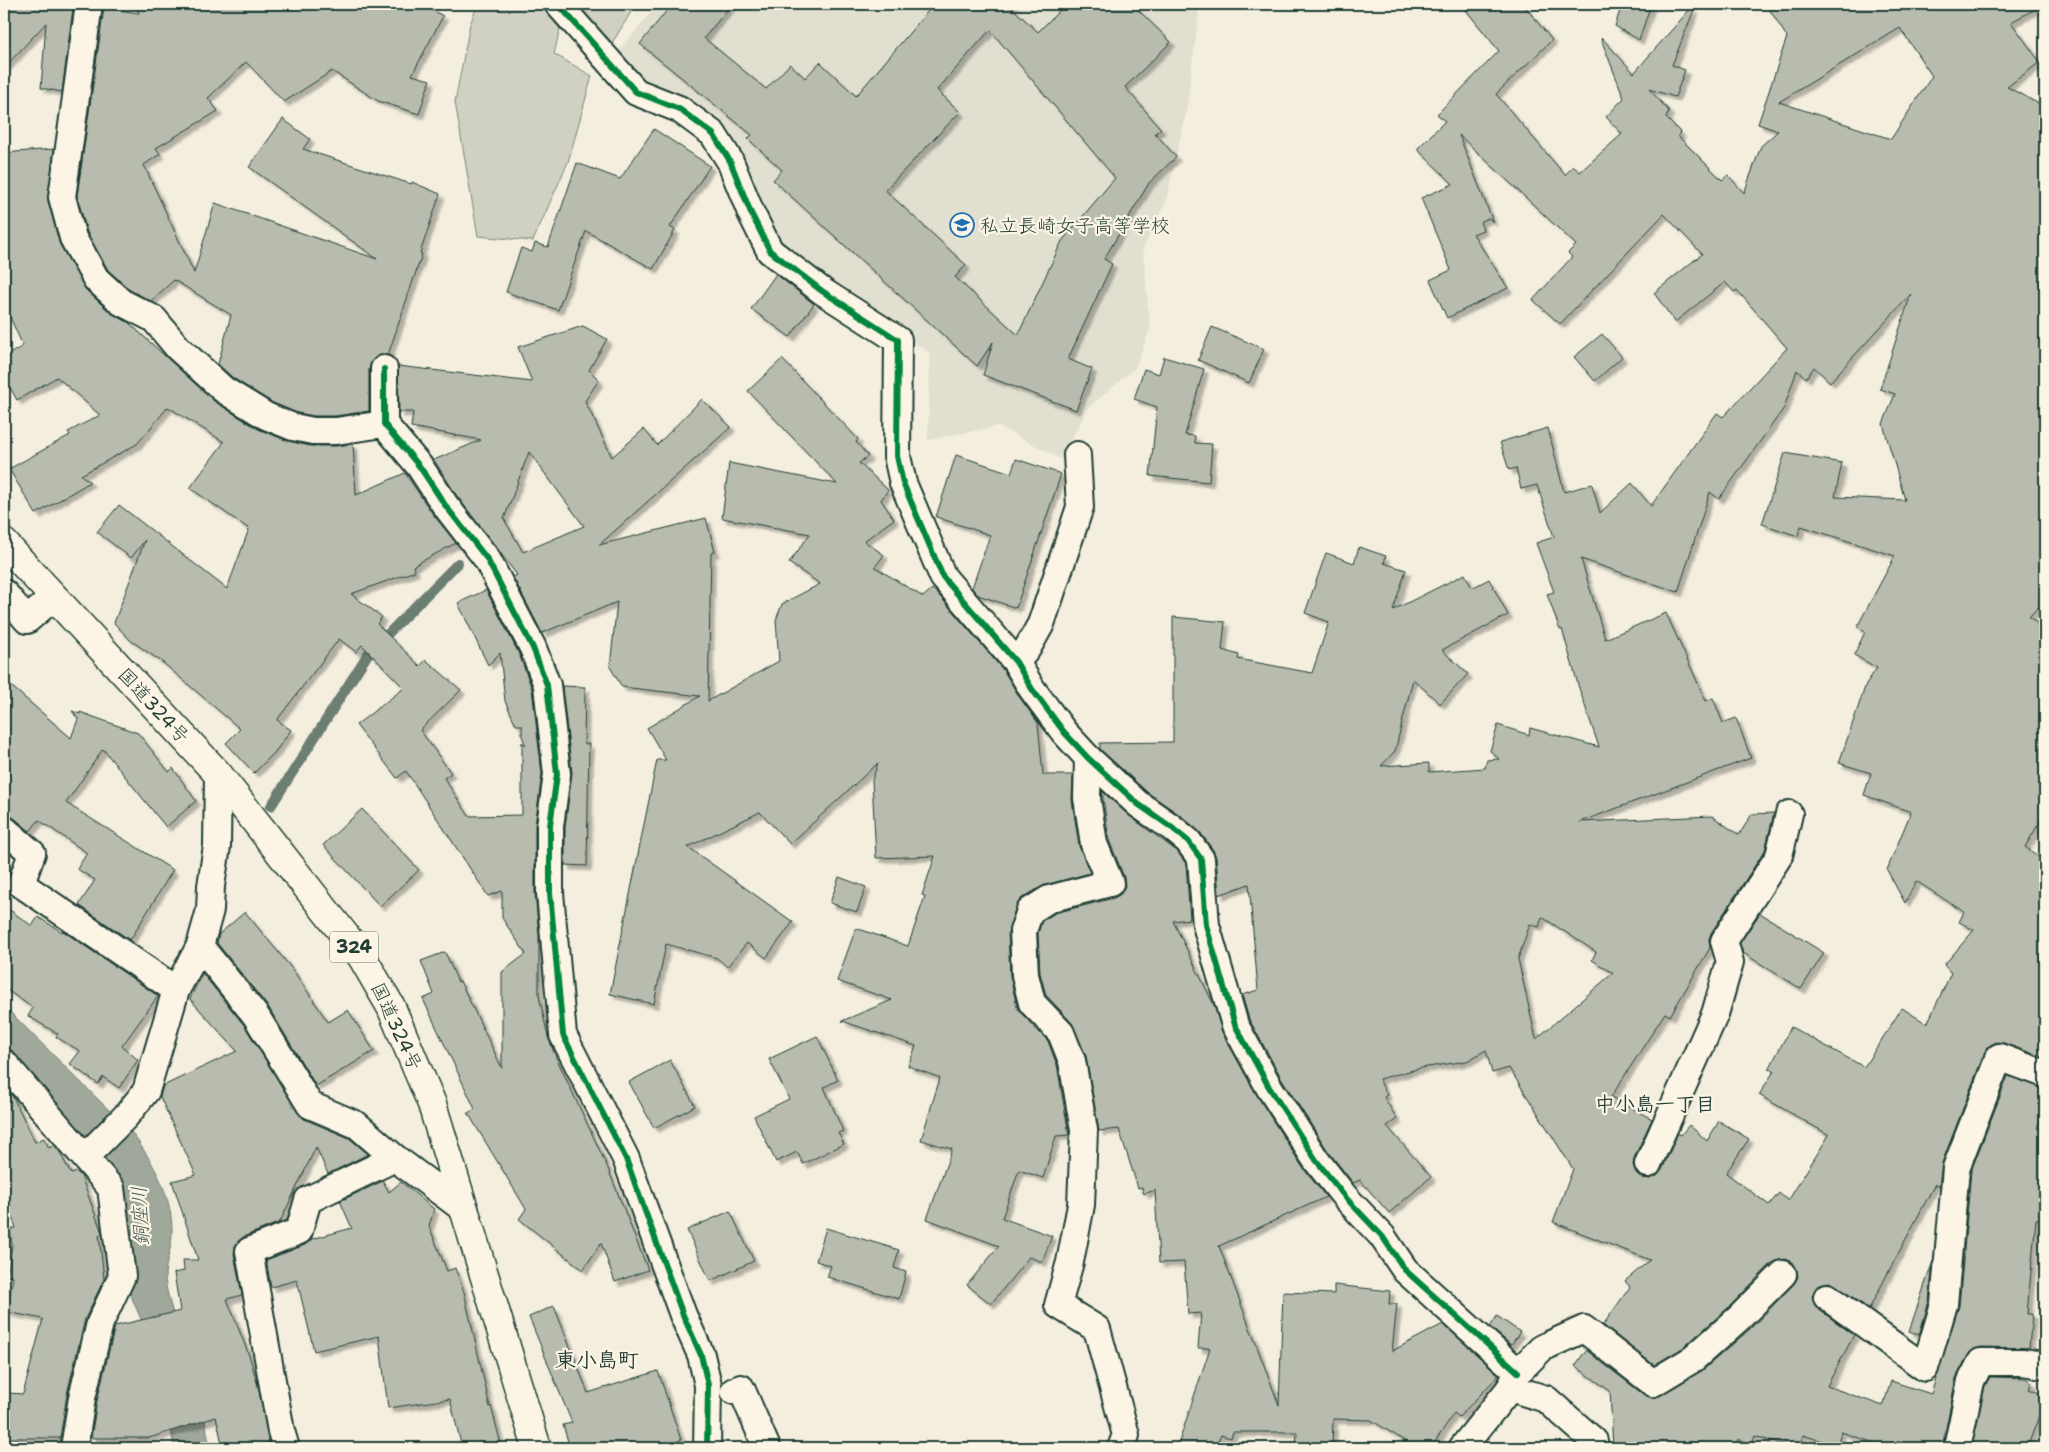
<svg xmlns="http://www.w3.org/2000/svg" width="2049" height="1452" font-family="'Shantell Sans','Klee One',sans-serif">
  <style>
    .built { fill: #e1dfd0 }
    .green { fill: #d0d1c2; stroke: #78877b }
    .water { fill: #a0a89b; stroke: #6c7d72 }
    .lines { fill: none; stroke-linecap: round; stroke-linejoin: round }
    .stream { stroke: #6c7d72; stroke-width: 10 }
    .building { fill: #b8bcae; stroke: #1f3d34; fill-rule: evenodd; filter: url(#shadow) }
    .minor-casing { stroke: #1f3d34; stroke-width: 30 }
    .trunk-casing { stroke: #1f3d34; stroke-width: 31 }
    .minor { stroke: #fcf5e5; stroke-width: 26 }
    .trunk { stroke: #fcf5e5; stroke-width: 28 }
    .cycleway-casing { stroke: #fcf5e5; stroke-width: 9 }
    .cycleway { stroke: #00873e; stroke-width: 6 }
    .labels { text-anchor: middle; stroke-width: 4.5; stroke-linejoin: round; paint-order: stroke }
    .shield { fill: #fcf5e5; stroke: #617469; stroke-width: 1 }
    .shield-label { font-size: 18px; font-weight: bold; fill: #1f3d34 }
    .poi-label { font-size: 19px; fill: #1f3d34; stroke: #fcf5e5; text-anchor: start }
    .street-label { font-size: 19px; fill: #1f3d34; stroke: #fcf5e5 }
    .neighbourhood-label { font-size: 20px; font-weight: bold; fill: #1f3d34; stroke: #fcf5e5 }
    .water-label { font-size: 20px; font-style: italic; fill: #465d53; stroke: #fcf5e5 }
    .quarter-label { font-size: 21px; font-weight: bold; fill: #1f3d34; stroke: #fcf5e5 }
  </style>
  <defs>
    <filter id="shadow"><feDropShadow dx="4.5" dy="4.5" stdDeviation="1" flood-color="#0004"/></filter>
  </defs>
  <rect width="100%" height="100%" fill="#f3eede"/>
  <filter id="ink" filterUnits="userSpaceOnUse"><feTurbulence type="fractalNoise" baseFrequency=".02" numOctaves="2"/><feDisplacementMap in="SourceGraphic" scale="10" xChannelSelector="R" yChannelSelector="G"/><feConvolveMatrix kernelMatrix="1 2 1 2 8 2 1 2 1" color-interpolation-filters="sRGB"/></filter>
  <g filter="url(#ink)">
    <path class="built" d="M658,4H1200L1186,113L1166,201L1143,248L1150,329L1135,368L1088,408L1061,459L998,426L928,440L930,353L782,253L728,138L640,87L617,53Z"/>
    <g class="green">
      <path d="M478,4H542L560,29L554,54L592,76L568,162L533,241L478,236L455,102L470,24Z"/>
      <path d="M577,4H636L612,43Z"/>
    </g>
    <path class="water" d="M4,1006L132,1133C153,1162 173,1196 172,1234C172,1251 162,1268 166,1286C173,1321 188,1355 198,1388C204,1408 206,1429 210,1448H174L164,1385L143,1324L126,1284L127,1224L4,1053Z"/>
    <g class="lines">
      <path class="stream" d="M271,806L368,654L458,563"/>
    </g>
    <g class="building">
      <path d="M4,4H64L63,5L73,8L62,92L41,88L46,23L4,68Z"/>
      <path d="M134,4H421L443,16L412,75L430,80L419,114L378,101L332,71L284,102L246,62L208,98L218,111L156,148L160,154L144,165L194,273L215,203L377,259L249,167L283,119L310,139L303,149L411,184L412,182L440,194L420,253L422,254L388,355L377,356L371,362L369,369V411L335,416H314L297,413L273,403L233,378L218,364L231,315L174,280L151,301L130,290L108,270L87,232L77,196L104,8L139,13Z"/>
      <path d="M672,4H732L704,38L766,89L790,64L805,78L820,62L856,96L934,4H1014L1011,7L1038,32L1066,4H1132L1171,42L1125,87L1161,129L1155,133L1176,157L1149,183L1104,259L1112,264L1068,359L1092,369L1076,410L983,375L993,342L977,366L773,180L782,170L748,139L752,135L640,44ZM990,30L1115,178L1062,241L1018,335L955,277L966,265L885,190L960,112L937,90Z"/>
      <path d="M1461,4H1523L1552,40L1496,94L1565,175L1573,166L1580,172L1622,134L1606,117L1624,98L1601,39L1602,38L1634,73L1691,8L1694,10L1672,65L1685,70L1675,97L1649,89L1669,111L1666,118L1681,133L1678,136L1722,180L1728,175L1744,193L1761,146L1778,131L1758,124L1787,37L1766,4H2045L2011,22L2040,62L2007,87L2045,107V600L2029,617L2045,629V813L2025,847L2045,861V1058L2004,1043L1996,1042L1989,1046L1985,1051L1942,1163L1939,1186L1935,1184L1869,1309L1836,1285L1829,1282L1820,1284L1815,1289L1812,1296L1814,1304L1818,1309L1854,1335L1827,1386L1883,1406L1891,1381L1931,1394L1959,1306L1971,1171L2008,1076L2045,1089V1105L2037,1128L2045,1131V1186L2039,1219H2036L2027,1314H2032L2029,1348L1981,1347L1974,1349L1968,1355L1956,1378L1942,1448H1890L1841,1432L1837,1446L1803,1435L1799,1448H1792L1755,1436L1752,1444L1738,1439L1735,1448H1613L1610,1391L1575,1366L1586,1350L1644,1395L1652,1398L1660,1396L1703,1370L1750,1329L1794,1284L1798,1277L1797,1270L1794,1264L1786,1259L1779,1260L1772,1263L1729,1307L1684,1347L1654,1365L1603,1325L1630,1287L1625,1281L1650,1260L1553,1222L1573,1169L1509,1068L1492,1073L1486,1050L1467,1061L1421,1068L1379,1079L1387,1095L1384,1097L1397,1119L1387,1126L1431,1177L1389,1213L1360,1180L1353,1183L1328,1151L1282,1079L1249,1019L1242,995L1258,990L1249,884L1219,895L1216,857L1213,850L1200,832L1180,815L1147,792L1100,749V743L1173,742V617L1225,622L1222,650L1239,655L1238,659L1312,673L1329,622L1305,613L1326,553L1354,563L1359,547L1386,556L1384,563L1406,570L1393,610L1465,574L1472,588L1489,579L1508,615L1442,650L1468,674L1440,704L1413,679L1395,751L1381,766L1429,763V772L1485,768L1487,760L1499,759L1490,751L1498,725L1529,735L1530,728L1599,747L1579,688L1562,629L1560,630L1547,594L1554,592L1536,543L1554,537L1537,485L1521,489L1516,468L1509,470L1500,442L1548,428L1564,492L1592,484L1600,513L1632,483L1651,506L1717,413L1723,417L1787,348L1737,290L1734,292L1725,282L1675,322L1654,293L1702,254L1664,214L1560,324L1533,300L1572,257L1568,253L1576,245L1459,135L1493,222L1489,218L1480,222L1483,230L1473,234L1508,288L1447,318L1430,280L1451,270L1421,198L1453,184L1417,149L1445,121L1437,114L1499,51ZM1900,28L1932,76L1891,139L1779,102ZM1911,294L1880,389L1895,394L1883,424L1905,500L1835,497L1842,463L1785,453L1762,524L1798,536L1801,526L1895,556L1857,627L1865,632L1854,655L1877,668L1866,684L1839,763L1871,773L1864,795L1911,812L1887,870L1905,903L1916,881L1964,912L1959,922L1974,930L1944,965L1951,973L1927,1024L1902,1008L1864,1067L1791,1027L1769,1069L1774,1071L1759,1095L1829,1135L1788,1201L1779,1193L1769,1205L1726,1173L1749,1139L1719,1121L1707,1141L1689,1125L1681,1135L1678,1133L1662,1170L1657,1176L1650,1179L1642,1178L1636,1173L1633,1165L1634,1158L1652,1119L1611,1097L1665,1013L1670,1016L1710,948L1709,939L1711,933L1765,850L1774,813L1752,814L1739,835L1712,816L1580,822L1751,758L1736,718L1723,723L1713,698L1706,701L1666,613L1605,639L1581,559L1678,592L1710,492L1719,499L1784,408L1797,370L1806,378L1814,367L1830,382ZM1542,917L1596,952L1592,960L1613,973L1536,1039L1518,959L1530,924L1539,927Z"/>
      <path d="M1622,4H1651L1639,40L1615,26Z"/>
      <path d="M654,129L710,166L670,227L675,230L653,269L586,231L558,310L506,292L521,248L532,252L535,243L548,247L577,163L620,179Z"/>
      <path d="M54,149L48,201L60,245L86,290L111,313L128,322L214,401L258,429L288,441L310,446H336L353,444L356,495L405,473L432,513L456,543L413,566L415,571L351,594L382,617L377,624L420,666L426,660L461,690L420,730L451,773L444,778L469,816L522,815V742L526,746L522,736V725H516L505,701L500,653L488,665L458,603L486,590L519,654L532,689L542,774L535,826V893L539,935V996L548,1037L555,1055L607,1166L648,1270L615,1282L601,1243L583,1270L519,1219L526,1209L468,1113L475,1109L423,999L434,994L421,961L445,952L458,982L460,981L502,1068V972L526,954L502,918V891L488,896L406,771L397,778L356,725L404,688L362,645L356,652L339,639L277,720L291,730L275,752L254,773L226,743L240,729L162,662L130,640L114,623L145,540L131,558L97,532L119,505L227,589L249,529L190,488L224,442L168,407L137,444L81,475L90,482L36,514L9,469L70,435L68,432L100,415L57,377L17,400L4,377V357L23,346L4,304V153Z"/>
      <path d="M776,274L814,304L790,337L751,309Z"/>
      <path d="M583,326L607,339L589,370L599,380L585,401L612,457L644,429L657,445L702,399L731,427L599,545L706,518L715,552L711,553L708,701L779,661L776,620L782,604L820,584L789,563L810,534L722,518L729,463L837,484L748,391L782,359L858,439L856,442L868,456L859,463L888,490L881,500L894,519L864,541L884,555L875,567L923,597L932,589L937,593L1004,671L1020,698L1038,723L1043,775H1073L1072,800L1079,846L1090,873L1045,885L1022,898L1016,906L1008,932L1010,976L1017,1007L1021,1013L1048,1041L1057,1065L1069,1135L1056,1136L1043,1178L1019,1170L1002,1218L1052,1236L1042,1262L1029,1257L991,1304L967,1285L999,1246L927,1219L952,1149L921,1140L940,1078L908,1066L916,1046L842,1021L892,1000L837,981L856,928L908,946L925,896L922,895L935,856L876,858L872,780L878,763L790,844L760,812L688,847L793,922L766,958L747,943L727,967L717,958L666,944L654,1004L610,994L657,760H666L647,728L700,696L622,687L610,667L617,602L542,633L513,577L517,575L457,496L434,460L481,440L411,427L413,412H399L398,366L532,382L518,347ZM529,452L584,526L523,552L504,519Z"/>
      <path d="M1212,327L1264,349L1249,383L1198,360Z"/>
      <path d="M1602,334L1622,357L1595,381L1574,357Z"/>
      <path d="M1164,357L1204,369L1185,435L1195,436V443L1212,444L1209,482L1150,476L1157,407L1134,399L1144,369L1159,374Z"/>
      <path d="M956,455L1011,473L1016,459L1061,474L1016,608L978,595L972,588L990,535L936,517Z"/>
      <path d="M4,680L71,738L78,719L72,711L80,714V712L138,733L169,772L173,768L196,801L166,827L103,749L66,803L173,870L130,940L79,905L95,880L77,869L87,853L39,820L30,831L14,818L4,814Z"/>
      <path d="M562,686L585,687L584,744H589L587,866L565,865V827L572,773Z"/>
      <path d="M1102,791L1128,815L1177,851L1186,864L1190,919L1173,921L1214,1005L1222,1032L1256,1094L1303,1168L1326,1197L1219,1246L1279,1405L1283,1292L1334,1294V1285L1390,1291L1389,1304H1397L1392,1351L1443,1324L1499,1375L1459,1417L1454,1413L1431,1448H1416L1371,1420L1333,1419L1332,1448H1296L1297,1432H1233L1231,1438L1221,1435L1215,1448H1177L1210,1348H1198L1201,1313L1188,1314L1184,1262L1159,1263L1155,1190L1144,1194L1142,1187L1138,1188L1119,1129L1099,1131L1086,1056L1072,1023L1046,995L1040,973L1038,933L1042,921L1055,913L1114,898L1121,894L1125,886L1124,877L1109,840Z"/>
      <path d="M362,809L419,870L380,906L323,845Z"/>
      <path d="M839,877L866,887L857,912L830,903Z"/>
      <path d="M4,906L32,926L38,917L62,932L63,931L158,996L122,1046L138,1060L119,1088L103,1077L98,1084L70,1064L80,1051L56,1037L58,1034L28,1016L33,1008L4,988Z"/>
      <path d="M245,912L293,970L328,1022L348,1010L374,1051L316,1086L269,1008L217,943L219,934Z"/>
      <path d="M1760,913L1824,953L1801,989L1743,953L1740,943Z"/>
      <path d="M202,973L244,1025L298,1113L304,1119L349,1138L368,1154L328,1174L316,1147L280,1222L243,1237L235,1246L234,1254L242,1295L227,1299L250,1358L258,1386L269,1443L244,1448H223L216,1417L149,1438H91L97,1401L115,1326L180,1311L174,1273L184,1271L183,1260H198L172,1181L196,1175L160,1097L163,1086L237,1051L190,999Z"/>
      <path d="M817,1036L838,1080L824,1087L843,1131L838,1133L844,1144L803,1164L797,1152L776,1162L754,1116L789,1099L769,1059Z"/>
      <path d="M670,1060L695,1106L654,1128L629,1082Z"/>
      <path d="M4,1086L13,1097L35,1142L44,1138L49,1148L54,1145L59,1151L71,1174L77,1172L81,1176L101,1230L102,1234L99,1235L104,1279L85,1319L67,1394L60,1438H6L8,1393L23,1394L43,1319L7,1312L13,1277L7,1276L12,1245L10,1229L16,1228L4,1195Z"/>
      <path d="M383,1181L389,1192L401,1182L434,1209L429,1226L447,1271L455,1268L464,1292L490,1407L491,1406L502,1448H462L450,1399L388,1408L379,1336L314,1351L297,1280L271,1287L266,1260L305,1245L312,1239L352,1228L340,1201Z"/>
      <path d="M730,1211L754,1261L710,1281L687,1230Z"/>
      <path d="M826,1228L899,1250L894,1268L906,1272L899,1299L827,1277L831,1266L816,1261Z"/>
      <path d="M1933,1261L1929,1301L1919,1335L1909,1331Z"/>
      <path d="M554,1306L588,1393L658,1371L681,1440L656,1448H570L563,1425L572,1423L529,1317Z"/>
      <path d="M1497,1316L1520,1332L1511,1345L1490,1327Z"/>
      <path d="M1990,1377L2026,1378L2032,1382L2029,1389L2045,1395V1400L2027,1448H1972L1985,1386Z"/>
    </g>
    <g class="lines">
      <g class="minor-casing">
        <g id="minor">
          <path d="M89,4L62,197L73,238L96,279L121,302L154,319L178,348L224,390L266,416L293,427L313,431H336L384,424"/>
          <path d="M558,4L636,92L679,109L713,134L730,161L751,213L770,251L822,291L898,340L897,456L903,483L943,577L1016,662L1032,689L1064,732L1088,758L1138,804L1171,827L1188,841L1201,859L1206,925L1235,1025L1269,1087L1316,1160L1345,1197L1382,1236L1405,1270L1518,1372"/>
          <path d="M384,369V424L420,467L445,505L487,559L533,648L547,685L557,774L550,826V893L563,1035L626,1159L683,1315L701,1355L708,1385L707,1448"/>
          <path d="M4,593L27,620L54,597"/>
          <path d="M1016,662L1027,649L1041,624L1080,507L1077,455"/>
          <path d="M1088,758L1087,798L1094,844L1110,883L1049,899L1030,911L1023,931L1025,975L1032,1003L1061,1033L1072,1061L1084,1130L1081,1205L1070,1262L1058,1305L1097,1329L1126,1435L1121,1448"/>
          <path d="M4,829L32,853L21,884L176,990"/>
          <path d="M200,946L256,1016L310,1105L357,1125L395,1158L465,1210"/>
          <path d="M4,1063L111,1188L122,1276L100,1323L82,1398L74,1448"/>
          <path d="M85,1157L126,1116L146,1091L176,990L200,946L210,910L211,886L217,846L218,774"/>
          <path d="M1648,1164L1715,1014L1730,962L1724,941L1779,856L1789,814"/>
          <path d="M1827,1297L1925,1368L1944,1304L1956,1168L1999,1057L2045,1074"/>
          <path d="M1510,1388L1546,1399L1594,1441L1595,1448"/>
          <path d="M734,1391L741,1388L767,1448"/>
          <path d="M286,1448L281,1431L249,1251L299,1231L308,1200L395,1158"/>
          <path d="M1462,1448L1510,1388L1518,1372L1542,1348L1584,1329L1653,1383L1693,1359L1739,1318L1783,1274"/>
          <path d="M1957,1448L1971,1381L1981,1362H2022L2045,1365"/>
        </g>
      </g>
      <g class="trunk-casing">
        <path id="trunk" d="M4,543L218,774L362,957L391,1007L432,1104L537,1448"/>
      </g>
      <use href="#minor" class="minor"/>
      <use href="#trunk" class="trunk"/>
      <g class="cycleway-casing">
        <g id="cycleway">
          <path d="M558,4L636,92L679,109L713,134L730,161L751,213L770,251L822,291L898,340L897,456L903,483L943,577L1016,662L1032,689L1064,732L1088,758L1138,804L1171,827L1188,841L1201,859L1206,925L1235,1025L1269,1087L1316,1160L1345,1197L1382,1236L1405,1270L1518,1372"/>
          <path d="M384,369V424L420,467L445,505L487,559L533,648L547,685L557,774L550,826V893L563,1035L626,1159L683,1315L701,1355L708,1385L707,1448"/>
        </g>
      </g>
      <use href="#cycleway" class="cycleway"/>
    </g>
  </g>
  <defs>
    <g id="school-ring" transform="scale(1.25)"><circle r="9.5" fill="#fcf5e5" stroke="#1f6fb2" stroke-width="1.5"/><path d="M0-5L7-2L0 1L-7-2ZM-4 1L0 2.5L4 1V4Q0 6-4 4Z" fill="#1f6fb2"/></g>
  </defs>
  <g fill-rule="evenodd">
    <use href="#school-ring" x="962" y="225"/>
  </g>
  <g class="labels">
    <rect class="shield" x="330" y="931.5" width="48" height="31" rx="4"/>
    <g class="shield-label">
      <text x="354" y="953">324</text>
    </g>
    <g class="poi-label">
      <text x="980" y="232">私立長崎女子高等学校</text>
    </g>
    <g class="street-label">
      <text transform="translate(154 705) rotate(47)" y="7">国道324号</text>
      <text transform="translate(397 1026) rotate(65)" y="7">国道324号</text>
    </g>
    <g class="neighbourhood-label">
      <text x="1655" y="1111">中小島一丁目</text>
    </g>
    <g class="water-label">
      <text transform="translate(140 1216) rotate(-93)" y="7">銅座川</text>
    </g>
    <g class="quarter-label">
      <text x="597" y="1367">東小島町</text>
    </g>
  </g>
  <rect width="2049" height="1452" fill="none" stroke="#fcf5e5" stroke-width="20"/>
  <rect x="10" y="10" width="2029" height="1432" fill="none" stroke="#1f3d34" stroke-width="2" filter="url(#ink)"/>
</svg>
